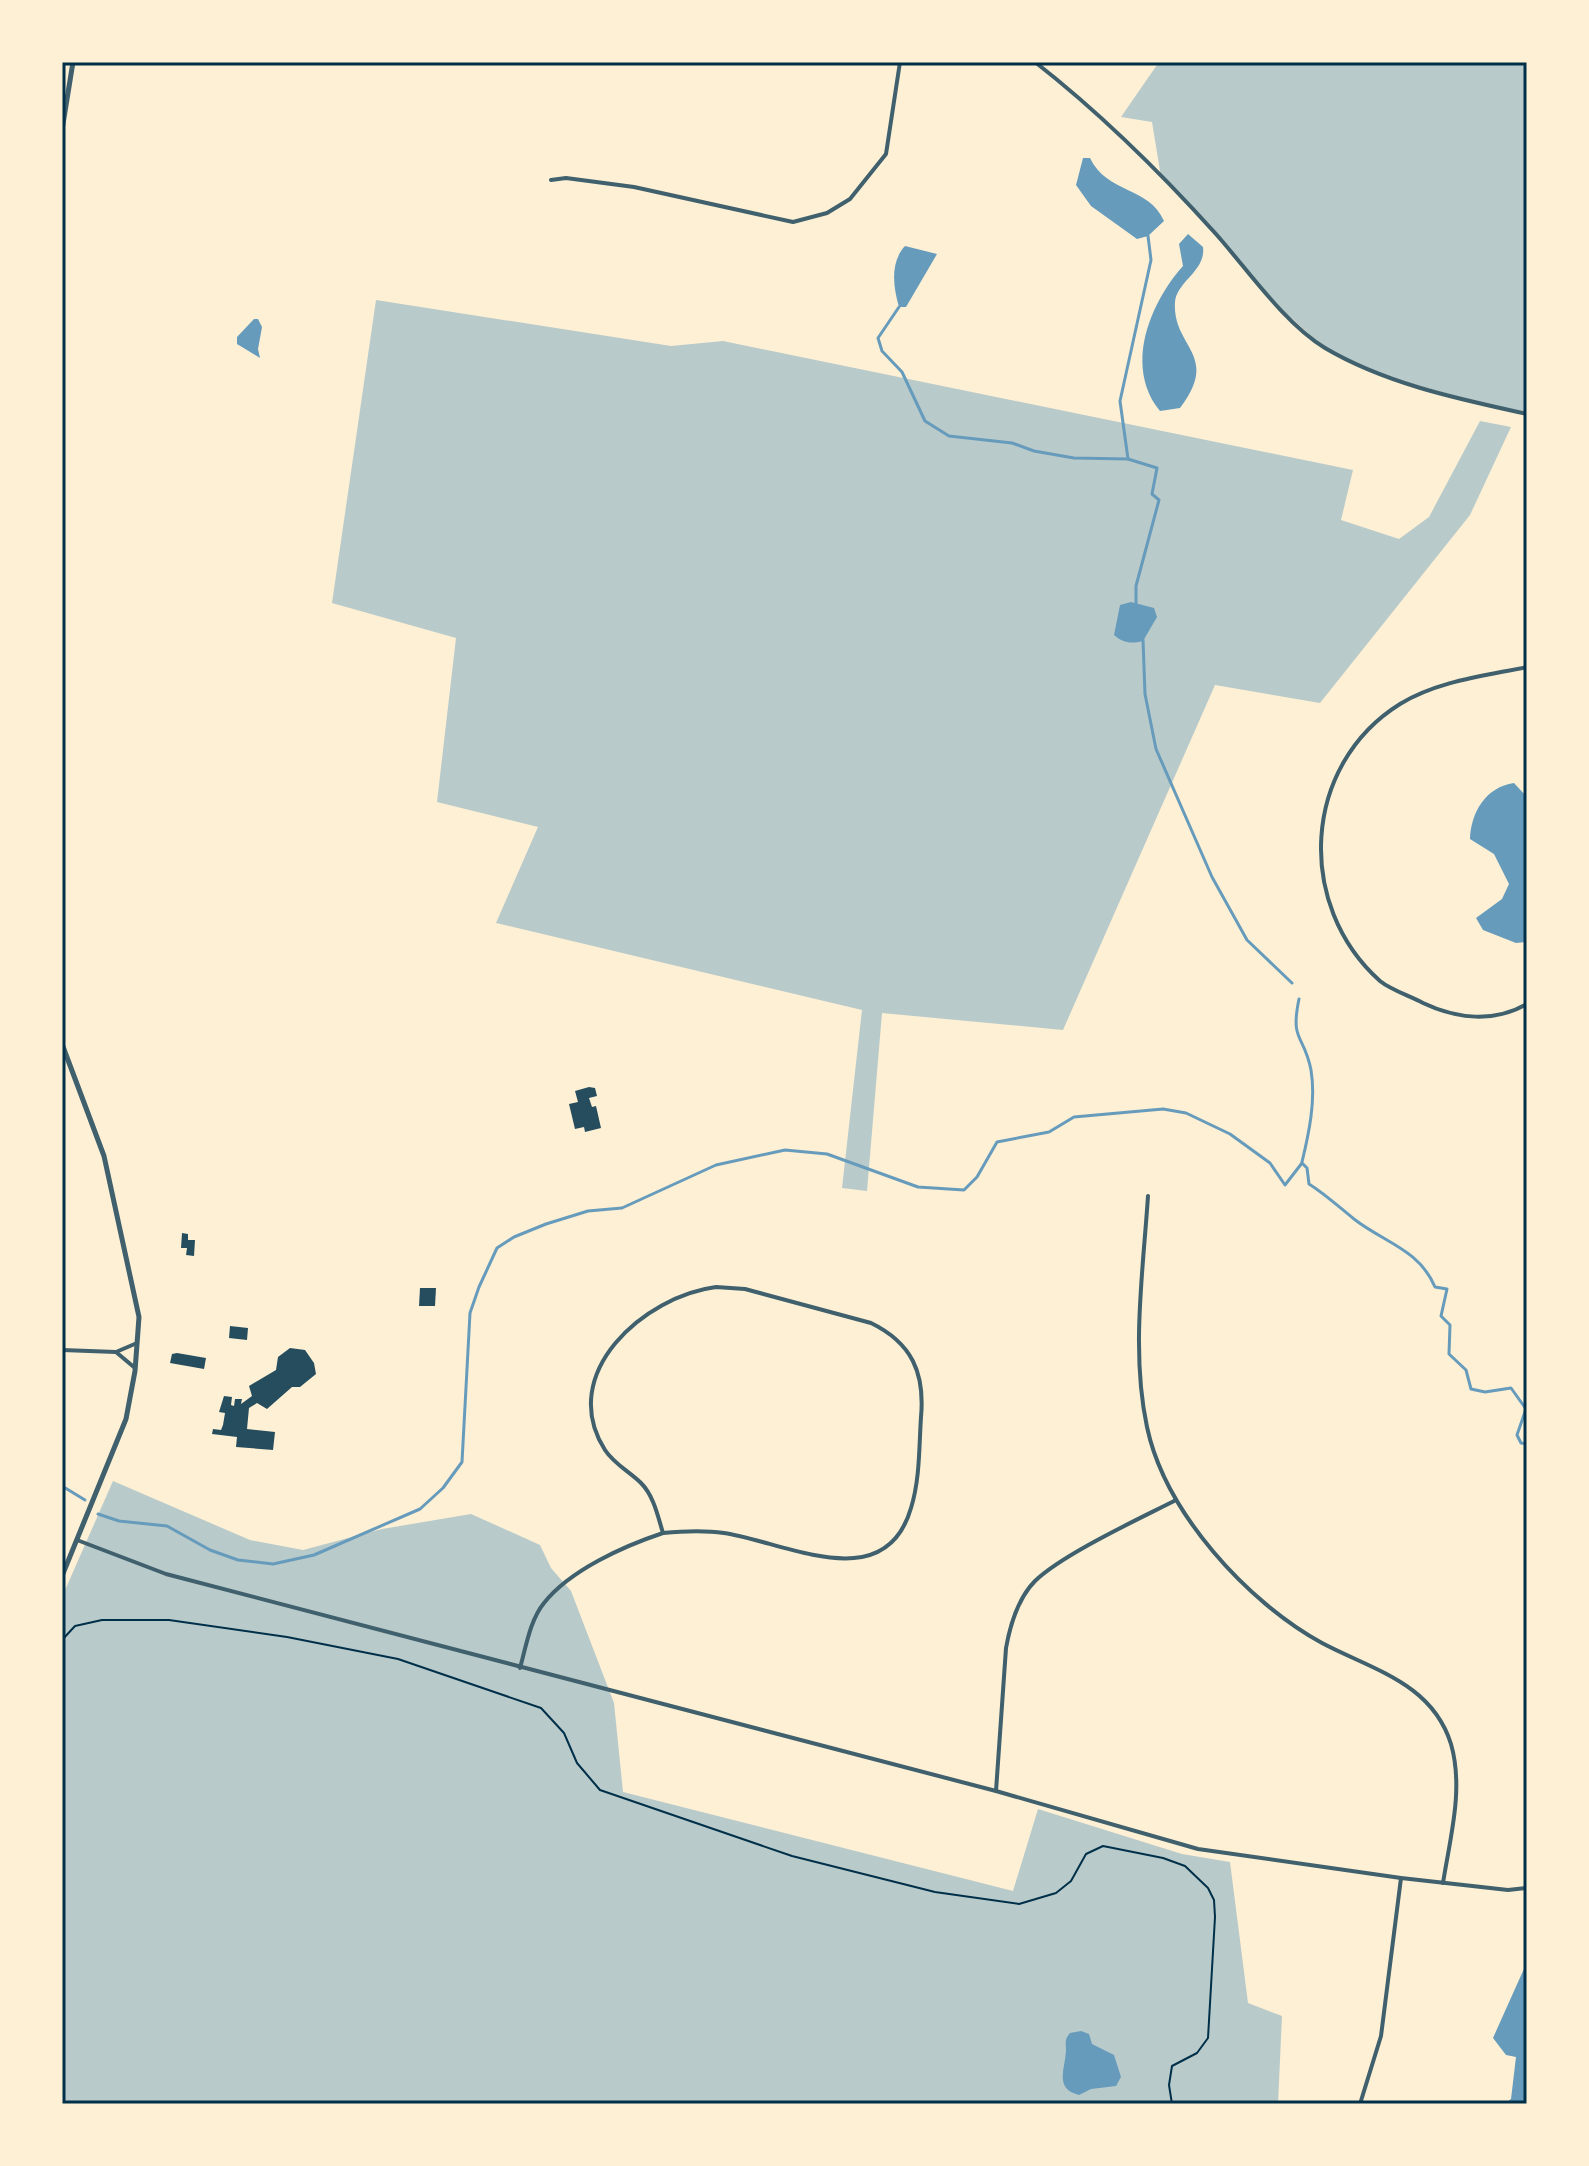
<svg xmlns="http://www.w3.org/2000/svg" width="1589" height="2166" font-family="'Source Sans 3',sans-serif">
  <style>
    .green { fill: #b9caca }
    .water { fill: #669bbc }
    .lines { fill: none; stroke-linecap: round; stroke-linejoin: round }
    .stream { stroke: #669bbc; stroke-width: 3 }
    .building { fill: #264d5e }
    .path { stroke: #003049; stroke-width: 2 }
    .minor { stroke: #3f606c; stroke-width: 4 }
    .tertiary { stroke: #3f606c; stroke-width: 5 }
    .neatline { fill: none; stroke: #003049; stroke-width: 3 }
  </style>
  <rect width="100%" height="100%" fill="#fdf0d5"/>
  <g class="green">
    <path d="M1159,62H1527V415L1372,373L1322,346L1284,311L1161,177L1152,122L1121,117Z"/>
    <path d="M376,300L671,346L723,341L1353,470L1341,520L1399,539L1429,517L1480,421L1511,427L1470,515L1320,703L1215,685L1063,1030L882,1013L867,1191L842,1188L862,1010L496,923L538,827L437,802L456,638L332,603Z"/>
    <path d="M113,1481L250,1540L303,1550L382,1529L471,1514L540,1545L551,1568L571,1591L614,1703L623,1792L1013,1891L1038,1809L1182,1854L1230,1862L1248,2003L1282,2016L1278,2104H62V1597Z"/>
  </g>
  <g class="water">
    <path d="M1083,158H1090C1107,194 1149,186 1164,221L1148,236L1137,239L1091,206L1076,185Z"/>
    <path d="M1188,234L1203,247C1206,271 1177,281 1175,302C1172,348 1221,354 1180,408L1160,411C1124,368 1149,304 1183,266L1179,244Z"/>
    <path d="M905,246L937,254L906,307H899C893,287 890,262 905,246Z"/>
    <path d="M254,319H258L262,327L258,349L260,358L237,344V337Z"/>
    <path d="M1131,602L1154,608L1157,617L1143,641C1131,644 1123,643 1114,635L1120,605Z"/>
    <path d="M1514,783L1527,797V942L1516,943L1483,930L1476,918L1502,899L1509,884L1494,854L1470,839C1471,812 1486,787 1514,783Z"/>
    <path d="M1527,1962V2104H1504L1511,2099L1516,2057L1506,2055L1493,2038Z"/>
    <path d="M1081,2031L1089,2034L1092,2044L1114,2055L1121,2077L1116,2086L1091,2089L1079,2095C1054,2089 1065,2069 1066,2051C1066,2043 1064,2040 1070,2033Z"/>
  </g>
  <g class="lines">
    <g class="stream">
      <path d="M899,307L878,338L882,351L902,372L925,421L949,436L1012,443L1034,451L1074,458L1128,459L1157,468L1152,494L1159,500L1136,586V605"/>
      <path d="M1128,459L1120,401L1151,260L1148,236"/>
      <path d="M1143,640L1145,694L1156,749L1212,877L1247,940L1292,983"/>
      <path d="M1299,999C1290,1042 1304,1034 1311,1070C1316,1100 1309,1133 1302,1162"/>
      <path d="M62,1486L85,1500"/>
      <path d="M98,1514L119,1521L167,1526L210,1550L238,1560L273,1564L314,1555L420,1509L443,1488L462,1462L470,1313L479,1287L497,1248L514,1237L546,1224L588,1211L622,1208L716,1165L785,1150L827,1154L918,1187L964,1190L977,1177L997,1142L1049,1132L1074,1117L1163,1109L1186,1113L1230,1134L1270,1163L1285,1185L1302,1163L1307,1168L1309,1184C1325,1194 1339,1207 1354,1219C1383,1242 1419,1249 1435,1287L1447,1289L1441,1316L1450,1325L1449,1354L1466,1370L1471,1389L1485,1392L1511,1388L1526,1409L1517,1435L1521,1443L1527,1444"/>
    </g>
  </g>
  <g class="building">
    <path d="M589,1087L595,1088L597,1096L589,1098L592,1107L596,1106L601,1128L585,1132L584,1127L575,1129L569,1104L578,1102L575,1091Z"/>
    <path d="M182,1233L188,1234V1240H195L194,1256L186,1255L187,1248H181Z"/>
    <path d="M420,1288H436L435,1306H419Z"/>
    <path d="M230,1326L248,1328L247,1340L229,1338Z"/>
    <path d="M290,1348L305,1350L314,1363L316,1374L300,1387H292L267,1409L257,1403L249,1408L247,1429L275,1432L273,1450L236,1447L237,1437L212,1434L213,1429L221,1430L223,1425L225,1413L219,1412L224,1396L232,1397L231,1405L234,1406L235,1399H242L241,1404L252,1396L249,1386L276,1370L278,1357Z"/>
    <path d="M177,1353L206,1358L204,1369L170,1363L172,1354Z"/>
  </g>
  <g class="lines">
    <path class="path" d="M62,1640L75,1626L102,1620H169L287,1637L398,1659L541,1708L564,1733L577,1763L600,1790L792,1856L935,1892L1019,1904L1056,1893L1071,1881L1086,1854L1103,1846L1163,1858L1185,1866L1208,1888L1214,1900L1215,1917L1208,2038L1197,2053L1172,2066L1169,2085L1172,2104"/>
    <g class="minor">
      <path d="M1035,62C1099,112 1161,173 1216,234C1247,269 1285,324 1325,348C1386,384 1459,399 1527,414"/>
      <path d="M551,180L566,178L634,187L793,222L827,213L850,199L886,154L900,62"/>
      <path d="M1527,667C1484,676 1438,681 1400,704C1302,765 1295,905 1380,981C1391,990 1410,996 1423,1003C1457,1019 1494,1023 1527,1004"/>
      <path d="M1148,1196C1143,1272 1131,1352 1147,1427C1165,1512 1247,1602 1322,1643C1373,1670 1432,1683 1451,1744C1464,1789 1450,1838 1443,1883"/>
      <path d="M716,1287L745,1289L871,1323C912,1343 925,1373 921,1417C919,1447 920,1479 911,1508C885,1598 785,1542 724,1533C704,1530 683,1531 663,1533C658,1517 654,1496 641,1483C630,1472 614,1464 605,1450C556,1373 645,1296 716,1287Z"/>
      <path d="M62,1350L116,1352L137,1343"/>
      <path d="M116,1352L135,1368"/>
      <path d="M77,1540L166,1574L996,1791L1198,1849L1401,1878L1508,1890L1527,1888"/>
      <path d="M520,1668C526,1647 530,1620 544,1603C570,1570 624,1546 663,1533"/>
      <path d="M996,1791L1006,1648C1010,1626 1018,1598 1035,1581C1063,1554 1139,1519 1176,1500"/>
      <path d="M1360,2104L1381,2036L1401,1878"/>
    </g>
    <g class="tertiary">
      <path d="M62,130L73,62"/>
      <path d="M62,1044L104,1156L139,1317L135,1371L126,1419L62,1576"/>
    </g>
  </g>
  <rect width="1589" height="2166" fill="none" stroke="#fdf0d5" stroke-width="128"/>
  <rect x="64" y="64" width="1461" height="2038" class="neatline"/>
</svg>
